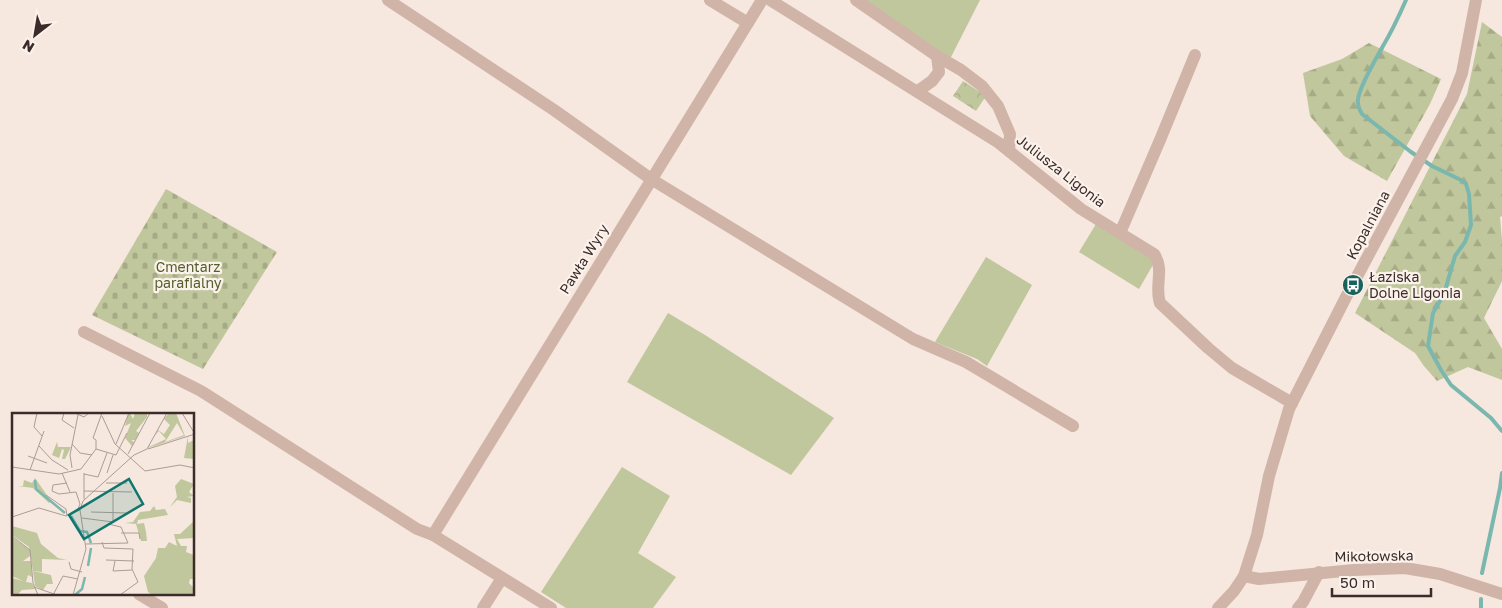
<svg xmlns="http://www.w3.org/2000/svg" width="1502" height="608" font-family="'Golos Text',sans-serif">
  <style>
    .grass { fill: #c0c79c }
    .forest { fill: url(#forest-firs) }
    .cemetery { fill: url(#cemetery-stones) }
    .park { fill: url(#park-crowns) }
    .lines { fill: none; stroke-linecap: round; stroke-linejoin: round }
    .stream { stroke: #7ab7af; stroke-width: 4 }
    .minor { stroke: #d0b4a8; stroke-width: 12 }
    .tertiary { stroke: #d0b4a8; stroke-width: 12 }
    .labels { text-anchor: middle; stroke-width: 4.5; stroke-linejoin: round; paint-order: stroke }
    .street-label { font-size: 14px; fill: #3c2c29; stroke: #fcf2ec }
    .park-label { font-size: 14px; fill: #535e2a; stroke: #fcf2ec }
    .poi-label { font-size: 14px; fill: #3c2c29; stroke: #fcf2ec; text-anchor: start }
    .inset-river { fill: none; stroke: #7ab7af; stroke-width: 2.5 }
    .inset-road { fill: none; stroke: #ac9c96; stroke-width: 1 }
    .view { fill: #0f766e; fill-opacity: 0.15; stroke: #0f766e; stroke-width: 2.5 }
    .inset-edge { fill: none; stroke: #3c2c29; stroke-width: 2.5 }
  </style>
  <defs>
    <pattern id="forest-firs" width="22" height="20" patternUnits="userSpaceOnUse" patternTransform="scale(1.25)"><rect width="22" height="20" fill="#c0c79c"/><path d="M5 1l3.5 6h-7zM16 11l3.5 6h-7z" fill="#a6ab86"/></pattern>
    <pattern id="cemetery-stones" width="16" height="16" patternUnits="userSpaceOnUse" patternTransform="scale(1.25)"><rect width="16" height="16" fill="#c0c79c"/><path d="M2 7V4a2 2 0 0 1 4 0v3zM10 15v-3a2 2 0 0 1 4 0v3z" fill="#a6ab86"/></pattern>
    <pattern id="park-crowns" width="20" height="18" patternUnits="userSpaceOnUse" patternTransform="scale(1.25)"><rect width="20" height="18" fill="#c0c79c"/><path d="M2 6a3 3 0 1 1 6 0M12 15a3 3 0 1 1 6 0" fill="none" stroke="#a6ab86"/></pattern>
  </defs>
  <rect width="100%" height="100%" fill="#f6e7df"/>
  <g class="grass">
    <path d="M861,0H980L950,59Z"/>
    <path d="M1096,224L1148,255L1154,263L1139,289L1079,252Z"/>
    <path d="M986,257L1032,285L987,366L977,359L935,342Z"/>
    <path d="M668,313L705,335L834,418L791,475L627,382Z"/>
    <path d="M622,467L670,496L638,553L676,577L653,608H566L541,592Z"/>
  </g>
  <g class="forest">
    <path d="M1482,22L1502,37V216L1500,217L1502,241V281L1484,318L1502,349V380L1468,367L1437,381L1424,366L1415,353L1355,313L1467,94Z"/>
    <path d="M1369,43L1441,79L1430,104L1387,181L1344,156L1310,116L1303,73L1342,59Z"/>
  </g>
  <path class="cemetery" d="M166,189L277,252L203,369L92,315Z"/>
  <path class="park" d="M963,81L986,96L976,111L953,96Z"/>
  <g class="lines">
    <g class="stream">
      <path d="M1406,0C1399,16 1392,31 1383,46C1376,59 1360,85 1358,99C1357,105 1359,109 1362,114L1411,152L1432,166L1461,180L1466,184L1469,194L1471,225L1465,242L1455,256L1444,294L1433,313L1428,346L1441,370L1451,385L1491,418L1502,431"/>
      <path d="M1482,573L1500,488L1502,473"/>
      <path d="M1481,608V599"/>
    </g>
    <g class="minor">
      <path d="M388,0L554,110L651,179L913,339L966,362L1073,426"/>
      <path d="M710,0L748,23"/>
      <path d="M770,0L999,143L1081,209L1154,254C1165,270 1154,285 1160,303L1208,348L1232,368L1292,403"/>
      <path d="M856,0L937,56L961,70L982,86L998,106L1010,134L1009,151"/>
      <path d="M918,91L932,81L939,72L937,56"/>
      <path d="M1120,233L1160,140L1195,55"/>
      <path d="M84,332L201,391L417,529L433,535L551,608"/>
      <path d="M433,535L762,0"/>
      <path d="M1244,576L1257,535L1269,476L1289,409L1346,297L1452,99L1462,73L1476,0"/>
      <path d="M139,594L162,608"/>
      <path d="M483,608L502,578"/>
      <path d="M1298,608L1303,602L1319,572"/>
    </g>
    <path class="tertiary" d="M1218,608L1234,591L1244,576L1259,579L1354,570L1405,568L1440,574L1502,594"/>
  </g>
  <defs>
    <g id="bus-disc" transform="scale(1.125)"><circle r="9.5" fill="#19635c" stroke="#fcf2ec"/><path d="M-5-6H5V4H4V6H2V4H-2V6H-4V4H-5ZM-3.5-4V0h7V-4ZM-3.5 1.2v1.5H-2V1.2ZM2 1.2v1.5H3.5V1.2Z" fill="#fff"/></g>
  </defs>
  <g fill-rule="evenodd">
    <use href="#bus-disc" x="1353" y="285"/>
  </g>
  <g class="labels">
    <g class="street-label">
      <text transform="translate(1061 171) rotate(38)" y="5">Juliusza Ligonia</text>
      <text transform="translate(1368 225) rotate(-62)" y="5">Kopalniana</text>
      <text transform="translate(584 259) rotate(-58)" y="5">Pawła Wyry</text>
      <text transform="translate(1374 556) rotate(-1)" y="5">Mikołowska</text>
    </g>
    <g class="park-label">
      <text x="188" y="272">Cmentarz<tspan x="188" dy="16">parafialny</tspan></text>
    </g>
    <g class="poi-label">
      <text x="1369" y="282">Łaziska<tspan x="1369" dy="16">Dolne Ligonia</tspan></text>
    </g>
  </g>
  <g transform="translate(12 413)">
    <rect width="182" height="182" fill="#f6e7df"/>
    <path d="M113,0H118L121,6L123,0H135V4L124,18L127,20L123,27H119L122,29L120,33L113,25L119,10L113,13L116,1ZM164,0L173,23L136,35L139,29L137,34L154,26L147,18L143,22L146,17L152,21L158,12L152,6L156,1ZM165,10L172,22L153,29ZM176,23V30L182,27V46L172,45ZM45,29L46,34H59L53,46H50L52,37L50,36L47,45L40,42ZM142,93L144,97L153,96L156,102L126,107L125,111L132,110L134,119L135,128H129L124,111L113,110L121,109L128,99L138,98Z" fill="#c0c79c" fill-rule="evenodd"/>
    <path d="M23,65L39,88L37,90L21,75L6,73H11L12,67L20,70ZM169,66L182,71L177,79L182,83L175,84L179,85V90L165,87L158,94L165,84L163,73ZM182,108V125L165,126L169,133H175L174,139L182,142V166H178L177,170L182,175V182H140L136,179L132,163L144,145L146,135H153L157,129L165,133L162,121H168ZM0,113L25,120L29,131L46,145L55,147L30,146V159L21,158L17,134L0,122ZM0,124L18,137V143L11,148H19L20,164L16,162L14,169L20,170L23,176L10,177L5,182H0V165L11,168L0,163Z" fill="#c0c79c"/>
    <path d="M21,158L39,162L41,171H35L31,177L23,173Z" fill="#c0c79c"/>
    <path class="inset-river" d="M23,67L24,76L53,100M59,103L68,118L75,119L79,130M76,153L79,135M63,182L70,176L73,164"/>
    <path class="inset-road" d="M25,0L22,14L30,23M52,0L50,7L62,15M63,0L72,4L77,0M90,3L103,31L133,58L168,52L183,55M60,31L68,40L80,42M104,31L117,0M27,33L40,47L56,57M84,36L104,42L115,20M136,36L183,21L170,0M116,41L138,0M16,43L35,50M0,54L47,61L69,56M60,55L58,42L66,2M69,56L84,36V27L81,25L90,0M18,57L32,18M50,60L58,79M72,60V86M95,60L101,42M72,61L86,64L95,40M55,70L41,72L40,78L47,81L64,79L68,91L65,98M94,70H115M72,78L120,79M34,82L54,96L55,103M79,99L116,100M0,104L27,95L54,103L68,97M70,105L101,109V80M96,111L109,114L116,130M109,120H127L128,126M0,123L18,137L21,170L26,182M90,129L92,135L121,136L120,156L126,169L108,182M74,131L116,130M94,147L122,148M103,148L101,158L120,157M57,149L59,156L70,159M22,174L45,182M41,182L51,163L66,166M61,182L74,136L68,97L71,88L122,42L135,36L155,0"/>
    <path class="view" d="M117,66L131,91L72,126L57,102Z"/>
    <rect width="182" height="182" class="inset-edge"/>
  </g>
  <g transform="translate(35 35) rotate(211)" stroke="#fcf2ec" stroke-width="4" paint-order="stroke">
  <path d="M0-4L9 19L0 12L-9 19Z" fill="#3c2c29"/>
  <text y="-8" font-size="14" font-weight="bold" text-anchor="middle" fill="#3c2c29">N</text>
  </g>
  <path d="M1332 588v8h99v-8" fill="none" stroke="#3c2c29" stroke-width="2.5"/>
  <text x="1340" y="588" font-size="15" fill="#3c2c29" stroke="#fcf2ec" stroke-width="4" paint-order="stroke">50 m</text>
</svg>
